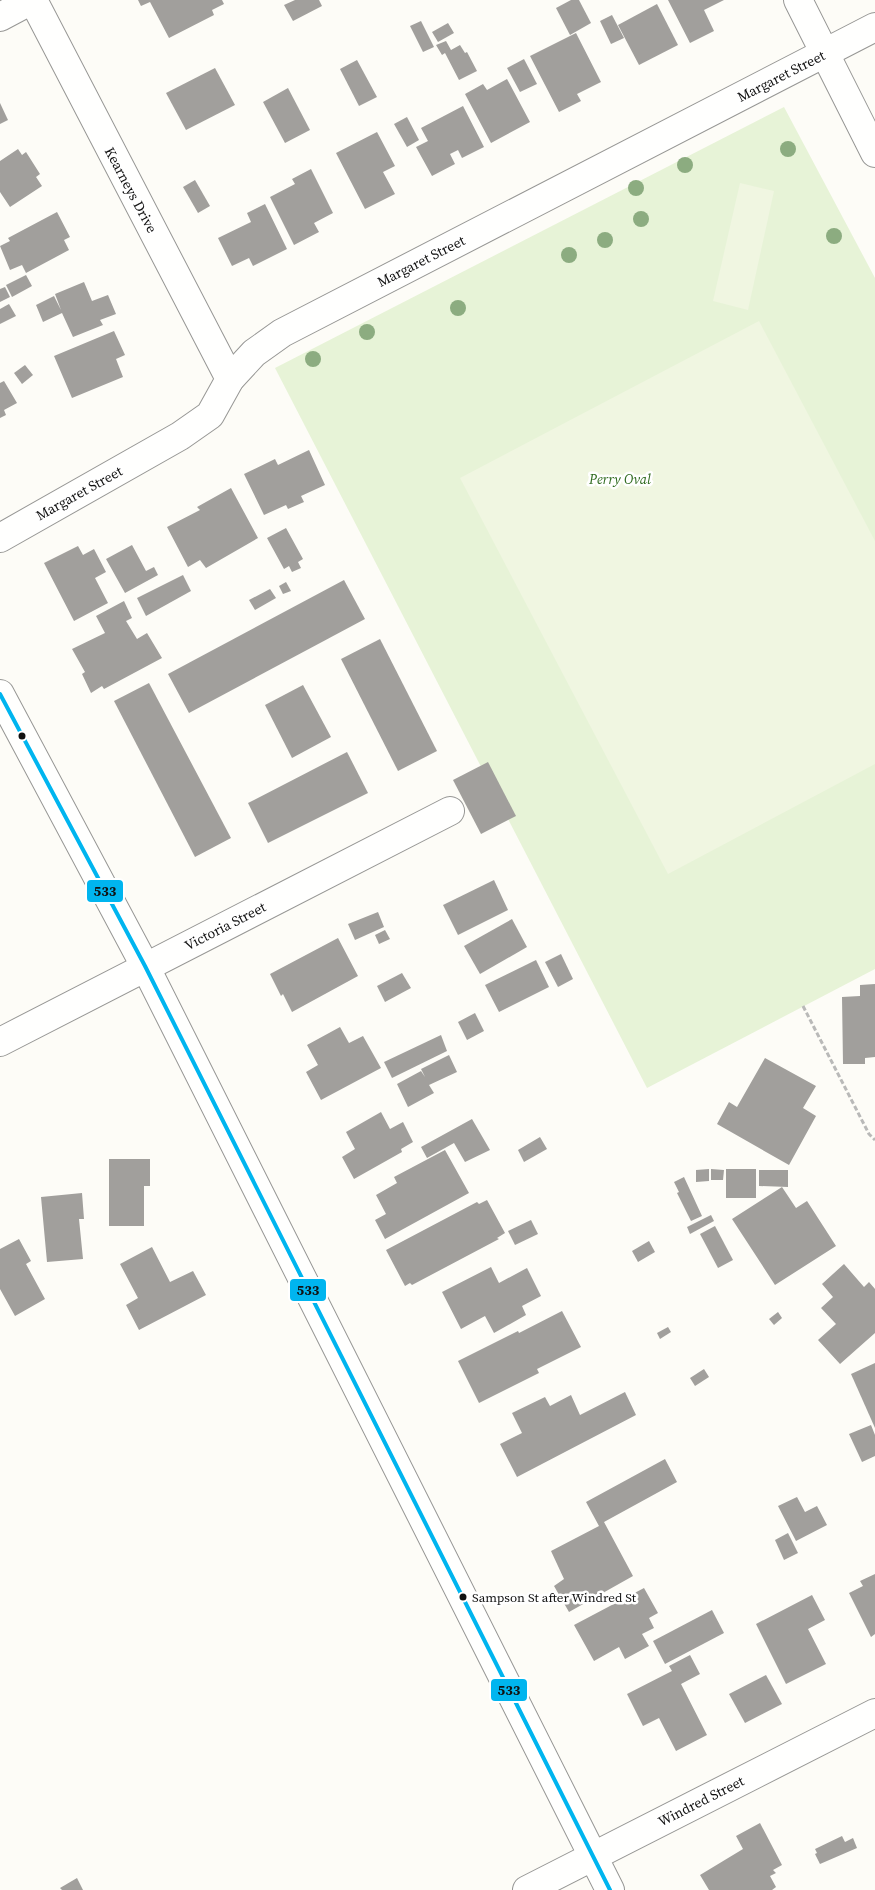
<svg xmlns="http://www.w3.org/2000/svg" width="875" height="1890" font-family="'Source Serif 4',serif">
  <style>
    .green { fill: #e7f3d7 }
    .pitch { fill: #f0f6e1 }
    .building { fill: #a19f9c }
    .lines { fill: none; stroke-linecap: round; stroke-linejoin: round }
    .street-casing { stroke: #979795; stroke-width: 30 }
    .path { stroke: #b9b9b8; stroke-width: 3; stroke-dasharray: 5 2.5; stroke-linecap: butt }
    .street { stroke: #fffffe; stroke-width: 28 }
    .bus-1-casing { stroke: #fff; stroke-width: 8 }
    .bus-1 { stroke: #00b5ef; stroke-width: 4 }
    .tree { fill: #8cac80 }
    .bus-dot { fill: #111; stroke: #fff; stroke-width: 2 }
    .labels { text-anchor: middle; stroke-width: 5; stroke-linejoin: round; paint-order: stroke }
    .bus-label { font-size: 13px; fill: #111; stroke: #fff; text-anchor: start }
    .street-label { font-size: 14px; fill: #111; stroke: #fff }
    .park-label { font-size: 14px; font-style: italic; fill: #2f6b1f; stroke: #fff }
    .line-badge { stroke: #fff; stroke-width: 2 }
    .pale-badge-label { font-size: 14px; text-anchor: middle; font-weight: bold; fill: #111 }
  </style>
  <rect width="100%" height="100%" fill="#fdfcf7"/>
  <path class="green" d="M784,107L875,278V969L647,1088L275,368Z"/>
  <g class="pitch">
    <path d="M740,183L774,191L748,310L713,301Z"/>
    <path d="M759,321L875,541V764L668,874L460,478Z"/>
  </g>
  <g class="building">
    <path d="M138,0H222L224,4L212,10L214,15L169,38L150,2L141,6Z"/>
    <path d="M295,0H319L322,6L293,21L284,5Z"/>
    <path d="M571,0H579L591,23L570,35L556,8Z"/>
    <path d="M668,0H724L704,10L714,31L690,43Z"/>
    <path d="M657,4L678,45L639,65L618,25Z"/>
    <path d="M612,15L624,38L611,44L600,21Z"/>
    <path d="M421,21L434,47L423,52L410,26Z"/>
    <path d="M448,23L454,33L438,42L432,32Z"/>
    <path d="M576,33L601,82L577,94L581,101L559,112L530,56Z"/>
    <path d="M446,41L451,50L460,45L465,53L467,52L477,71L459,80L445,53L442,55L436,45Z"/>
    <path d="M524,59L537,84L520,92L507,68Z"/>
    <path d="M357,60L377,97L359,106L340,69Z"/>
    <path d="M215,68L235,105L186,130L166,93Z"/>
    <path d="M507,79L530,122L491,143L465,94L483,84L487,90Z"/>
    <path d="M288,88L310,130L285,143L263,102Z"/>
    <path d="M0,103L8,120L0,124Z"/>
    <path d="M463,106L484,147L462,158L458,150L450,154L455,164L432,176L416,147L428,141L421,128Z"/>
    <path d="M407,117L419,140L407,147L394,124Z"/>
    <path d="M377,132L395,166L383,172L395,194L365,209L336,153Z"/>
    <path d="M18,149L22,155L26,152L40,174L36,177L42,186L10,207L0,192V161Z"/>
    <path d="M311,169L333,213L314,223L319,232L294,245L270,197L295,184L292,179Z"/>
    <path d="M195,180L210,206L198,213L183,187Z"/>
    <path d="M265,204L287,249L253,266L249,258L232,266L218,238L251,222L247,213Z"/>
    <path d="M57,212L70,237L64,240L69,250L26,273L22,265L10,270L0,246L10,241L8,238Z"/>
    <path d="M26,275L32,286L12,297L6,285Z"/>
    <path d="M84,282L92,301L108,295L116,314L100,320L103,325L73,337L62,313L43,322L36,305L54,296L61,310L55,294Z"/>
    <path d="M5,287L10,297L0,302V289Z"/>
    <path d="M9,304L16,316L0,324V309Z"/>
    <path d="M114,331L125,355L116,359L123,377L72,398L54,356Z"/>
    <path d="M25,365L33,375L22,384L14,373Z"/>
    <path d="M4,381L17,403L4,410L6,415L0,418V383Z"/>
    <path d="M309,450L325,485L301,496L304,502L288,509L286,505L264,515L244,474L275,459L278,465Z"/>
    <path d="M231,488L258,538L206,568L200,560L188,567L167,527L200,510L197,507Z"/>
    <path d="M286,528L303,559L298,562L301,568L292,572L289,566L284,569L267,538Z"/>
    <path d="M132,545L146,571L154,567L158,575L125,593L106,559Z"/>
    <path d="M78,546L83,555L94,549L106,572L95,578L108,603L74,621L44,563Z"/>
    <path d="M183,575L191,591L146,616L137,598Z"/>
    <path d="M344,580L365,619L189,713L168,674Z"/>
    <path d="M286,582L291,591L283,594L279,586Z"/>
    <path d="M270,589L276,598L255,610L249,600Z"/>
    <path d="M124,601L132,618L126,621L137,639L147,633L162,658L104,689L102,686L91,693L82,674L85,672L72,649L105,633L96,616Z"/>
    <path d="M380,639L437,751L398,771L341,659Z"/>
    <path d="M149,683L231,838L195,857L114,701Z"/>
    <path d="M303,685L331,737L292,758L265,705Z"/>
    <path d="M347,752L368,793L268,843L248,803Z"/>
    <path d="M488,762L516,816L481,834L453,780Z"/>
    <path d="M494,880L508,910L458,935L443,905Z"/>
    <path d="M378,912L384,927L355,940L348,924Z"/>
    <path d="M512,919L527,947L480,974L464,946Z"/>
    <path d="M385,930L390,939L379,944L375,935Z"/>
    <path d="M338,938L358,976L292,1012L283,994L281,996L270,974Z"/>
    <path d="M561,954L573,979L558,987L545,962Z"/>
    <path d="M536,960L549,987L499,1012L485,985Z"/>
    <path d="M402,973L411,988L385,1002L377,986Z"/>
    <path d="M875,984V1057L865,1058V1064H843L842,997L860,996V985Z"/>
    <path d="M475,1013L484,1031L467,1040L458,1022Z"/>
    <path d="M340,1027L349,1043L363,1036L381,1068L321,1100L306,1072L318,1065L307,1045Z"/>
    <path d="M441,1035L447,1051L392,1078L384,1062Z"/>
    <path d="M449,1055L457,1072L429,1085L434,1093L408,1107L397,1084L421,1071L425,1077L421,1069Z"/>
    <path d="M765,1058L816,1086L803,1108L816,1116L789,1165L717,1124L729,1102L737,1107Z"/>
    <path d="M381,1112L390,1129L403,1122L413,1142L401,1149L402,1152L354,1179L342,1157L355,1149L346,1132Z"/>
    <path d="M472,1119L490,1150L465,1162L454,1143L427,1158L421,1147Z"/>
    <path d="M540,1137L547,1149L524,1162L518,1150Z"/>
    <path d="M445,1150L469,1193L385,1239L375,1220L386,1214L376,1195L397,1183L394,1177Z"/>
    <path d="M109,1159H150V1186H144V1226H109Z"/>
    <path d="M709,1169V1181L696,1182V1170Z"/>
    <path d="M711,1169L724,1170L723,1180H711Z"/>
    <rect x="726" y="1169" width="30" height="29"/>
    <path d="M759,1170H788V1187L759,1186Z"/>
    <path d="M684,1177L702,1216L691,1221L677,1193L679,1192L674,1182Z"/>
    <path d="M782,1187L796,1208L807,1201L836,1246L775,1285L732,1219Z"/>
    <path d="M82,1193L84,1219H79L83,1259L47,1262L41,1197Z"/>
    <path d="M487,1200L505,1233L497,1238L499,1239L412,1285L410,1283L405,1286L386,1250L477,1202L479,1204Z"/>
    <path d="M711,1215L714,1221L690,1234L687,1227Z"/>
    <path d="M531,1220L538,1234L515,1245L508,1231Z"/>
    <path d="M715,1226L733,1260L718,1268L700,1234Z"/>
    <path d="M19,1239L31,1261L26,1264L45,1299L15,1316L0,1289V1249Z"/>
    <path d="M649,1241L655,1252L638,1262L632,1251Z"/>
    <path d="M152,1247L170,1282L193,1271L206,1295L139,1330L126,1305L138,1298L120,1264Z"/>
    <path d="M844,1264L864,1287L869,1282L875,1289V1333L840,1364L818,1340L836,1324L821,1308L833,1297L822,1284Z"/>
    <path d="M491,1267L499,1283L527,1268L541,1296L522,1306L526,1315L494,1333L485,1316L461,1329L442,1292Z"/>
    <path d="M562,1311L581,1347L537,1369L539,1373L479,1403L458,1361L518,1331L519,1333Z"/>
    <path d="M778,1312L782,1318L774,1325L769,1319Z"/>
    <path d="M668,1327L671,1332L660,1339L657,1333Z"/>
    <path d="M875,1363V1428L851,1374Z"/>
    <path d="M704,1369L709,1377L695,1386L690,1378Z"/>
    <path d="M625,1392L636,1415L517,1477L500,1444L522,1433L512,1413L545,1397L550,1406L571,1395L580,1415Z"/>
    <path d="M871,1425L875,1435V1456L862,1462L849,1434Z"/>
    <path d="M665,1459L677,1482L604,1522L633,1576L569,1612L554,1586L564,1579L551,1551L599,1526L586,1502Z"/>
    <path d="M797,1497L805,1512L817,1506L827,1525L796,1541L778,1506Z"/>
    <path d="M788,1533L798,1553L784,1560L775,1540Z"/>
    <path d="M875,1574V1634L871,1637L849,1593L863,1586L860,1581Z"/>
    <path d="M644,1588L658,1613L649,1618L654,1628L642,1634L649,1646L625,1659L619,1647L594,1661L574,1625Z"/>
    <path d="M812,1595L825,1620L808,1629L826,1664L786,1684L756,1624Z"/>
    <path d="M712,1610L724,1633L665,1664L653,1641Z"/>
    <path d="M690,1655L700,1674L681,1684L707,1735L676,1751L659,1718L643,1726L627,1694L672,1671L669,1666Z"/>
    <path d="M766,1675L782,1704L745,1723L729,1694Z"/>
    <path d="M760,1823L782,1865L773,1870L776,1873L770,1876L776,1887L772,1890H709L700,1875L743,1849L736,1836Z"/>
    <path d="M842,1836L845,1842L853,1838L857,1848L820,1864L815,1854L817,1853L815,1849Z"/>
    <path d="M77,1878L83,1890H62L60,1888Z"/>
  </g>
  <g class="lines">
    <g class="street-casing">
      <g id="street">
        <path d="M33,0L230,379"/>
        <path d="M798,0L875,153"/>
        <path d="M0,17L32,0"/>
        <path d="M0,538L180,436L210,415L230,379L254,353L282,333L875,27"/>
        <path d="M0,694L145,966L610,1890"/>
        <path d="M0,1042L450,811"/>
        <path d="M527,1890L875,1713"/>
      </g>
    </g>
    <path class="path" d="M803,1006L869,1134L875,1140"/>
    <use href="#street" class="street"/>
    <g class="bus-1-casing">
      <path id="bus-1" d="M0,694L145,966L610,1890"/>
    </g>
    <use href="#bus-1" class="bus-1"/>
  </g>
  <g class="tree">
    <circle cx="788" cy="149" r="8"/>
    <circle cx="685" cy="165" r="8"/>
    <circle cx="636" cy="188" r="8"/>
    <circle cx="641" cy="219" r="8"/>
    <circle cx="834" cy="236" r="8"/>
    <circle cx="605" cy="240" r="8"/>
    <circle cx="569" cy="255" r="8"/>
    <circle cx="458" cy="308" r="8"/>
    <circle cx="367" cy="332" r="8"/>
    <circle cx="313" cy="359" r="8"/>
  </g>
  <g class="bus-dot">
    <circle cx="22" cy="736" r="4.5"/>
    <circle cx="463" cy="1597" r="4.5"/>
  </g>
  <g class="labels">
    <g class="bus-label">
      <text x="472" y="1602">Sampson St after Windred St</text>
    </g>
    <g class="street-label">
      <text transform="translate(781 76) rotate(-27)" y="5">Margaret Street</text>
      <text transform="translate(131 190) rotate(62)" y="5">Kearneys Drive</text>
      <text transform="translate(421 261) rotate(-27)" y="5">Margaret Street</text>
      <text transform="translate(79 493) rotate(-29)" y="5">Margaret Street</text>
      <text transform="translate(225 926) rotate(-27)" y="5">Victoria Street</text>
      <text transform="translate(701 1801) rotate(-27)" y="5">Windred Street</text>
    </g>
    <g class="park-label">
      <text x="620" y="484">Perry Oval</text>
    </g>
  </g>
  <g class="line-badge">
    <rect x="86" y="879" width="38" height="24" rx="5" fill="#00b5ef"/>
    <rect x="289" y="1278" width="38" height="24" rx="5" fill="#00b5ef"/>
    <rect x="490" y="1678" width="38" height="24" rx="5" fill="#00b5ef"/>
  </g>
  <g class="pale-badge-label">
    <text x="105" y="896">533</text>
    <text x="308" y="1295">533</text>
    <text x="509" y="1695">533</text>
  </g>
</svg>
